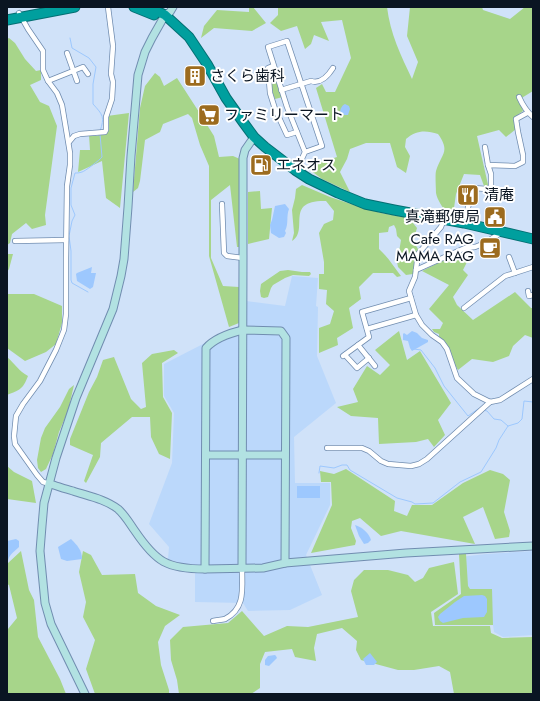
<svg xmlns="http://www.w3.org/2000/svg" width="540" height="701" font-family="Jost,'Noto Sans JP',sans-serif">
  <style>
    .built { fill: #bbd8fb }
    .green { fill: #a7d58a }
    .water { fill: #9dc8fe }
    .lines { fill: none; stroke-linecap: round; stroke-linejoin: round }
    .stream { stroke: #9dc8fe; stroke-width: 1 }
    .street-casing { stroke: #718db0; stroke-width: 6 }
    .secondary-casing { stroke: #718db0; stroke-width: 9 }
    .highway-casing { stroke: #046f73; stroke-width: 11 }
    .street { stroke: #fff; stroke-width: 4.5 }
    .secondary { stroke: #b2e2e2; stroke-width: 7 }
    .highway { stroke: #009f9e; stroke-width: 9 }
    .labels { text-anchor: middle; stroke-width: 4; stroke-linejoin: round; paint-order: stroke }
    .poi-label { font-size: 15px; fill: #0a1522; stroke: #fff; text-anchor: start }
  </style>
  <rect width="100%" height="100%" fill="#d0e2f9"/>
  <g class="built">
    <path d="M292,276L318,278L316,306L318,307L317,356L336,403L294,437L295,483H330V505L306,555L322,595L290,610L248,611L243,603L195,602V566L182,564L168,559L169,547L149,524L172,463L174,413L164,396V364L238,326L246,320V301L285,306Z"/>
    <path d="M533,551V635L503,637L494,632L493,625H435L462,596L460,557L486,554Z"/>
  </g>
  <g class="green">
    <path d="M249,7H253L266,23L252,31L214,28L201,38L204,26L217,10L249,12Z"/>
    <path d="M278,7H387C390,33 401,56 412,79L418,62L407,36L410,7H482L483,10L510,19L525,7H533V91L520,99L523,111L515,117L516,129L506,137L499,130L477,136L489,189L484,186L480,175L464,174L456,194L454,208L452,214L446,213C443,207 437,200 436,193C436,189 435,175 436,171C441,154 451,152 438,134C426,130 416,130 406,139L405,147L410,156L406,173L397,167L390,143H366L350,149L347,159L340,172L350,192L322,179L306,167L337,157L316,88L322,84L326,92H335L351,58L342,20L321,22L329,41L314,35L311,44L305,49L297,26L281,31L270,23L278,15Z"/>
    <path d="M9,38L15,43L25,59L36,71L41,70V80L30,85L40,102L49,106L57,126L45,215L46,225L32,229L26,223L12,234L10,243L7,245V39Z"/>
    <path d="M274,70L283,97L275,99L272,91L271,71Z"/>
    <path d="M155,73L160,77L164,86L177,78L199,112L214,136L219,157L233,156L240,159L239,247H237L230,185L211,200V258L223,286L239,287V323L229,327L209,256V166L200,145L192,118L188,114L163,124L160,132L145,140L140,181L138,188L133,192L140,108L145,86Z"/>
    <path d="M129,113L120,208L106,198L102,161L78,172L80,150H90L89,135L97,136L107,132V116Z"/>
    <path d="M302,185L330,197L357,206L381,213L409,218L417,228L413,241L418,249L413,274L406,275L398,267L396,257L399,252L401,240L397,236L396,229L394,225L389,227L388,232L379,233V249C388,257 394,267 401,276L397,277L393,273H373L359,287L361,299L349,308L353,328L337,338L338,345L319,353V328L330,324L334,311L326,304L327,290L319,289V274H324V262L319,233L324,224L333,220L334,211L326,201C283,200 310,230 292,241L294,233L292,210L295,198L296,189Z"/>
    <path d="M260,191L261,209L272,208L269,239L248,244V192Z"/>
    <path d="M466,249L468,260L463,270L468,275L453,297L457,305L473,320L515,292L531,308H533V338L525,335L513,346L509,356L493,362L472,359L458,370L439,338V334L434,332L432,329H440L443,323L429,309L449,285L422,271Z"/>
    <path d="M7,254H13L9,269L7,272Z"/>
    <path d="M288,270L302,272H310L311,274L309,276L293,275L285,278L273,285L271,288L268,297L264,298L261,297L260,291L261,284L280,271Z"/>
    <path d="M8,294H34L62,306V323L56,344L46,352L25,361L7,348V295Z"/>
    <path d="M399,331L407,360L420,351L451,403L438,420L445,435L434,447L428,439L416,442L379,444L378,418L351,416L337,407L358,402L353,389L367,366L380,375L390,365L375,350Z"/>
    <path d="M174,350L178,353L162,363L163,397L172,413L170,459L159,454L151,437L150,417H132L101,443L100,457L86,483L84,481L93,455L70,445V439L89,392L97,377L103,360L114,357L131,399L141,409L146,407L142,363L152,354Z"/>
    <path d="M7,357C15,364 19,371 28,376C23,389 20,390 7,395Z"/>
    <path d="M74,385L68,411L59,432L53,454L46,469L41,472L38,468L37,460L41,438L45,428L60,407L69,389Z"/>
    <path d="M7,466L14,472L32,481L36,503L7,499Z"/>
    <path d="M346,469L395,501L394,511L407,516L412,505H432L463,483L490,470L503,474L510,480L504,512L510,531L509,537L495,539L483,507L463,517L475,544L401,531L381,536L360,518L352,521L351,528L356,541L355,545L311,553L332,505L331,482H321L320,471L334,474Z"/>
    <path d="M21,551L29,590L34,600L38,637L60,679L66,694H7V629H8L17,618L9,585L7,584V564Z"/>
    <path d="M83,551L91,555L102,575L135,574L138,593L156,606L180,615L165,626L158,642L161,665L169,690V694H95L86,669L95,640L83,617L86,602L79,572Z"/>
    <path d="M459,554H466L468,586L470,589H492L493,625H435L434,613L461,594Z"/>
    <path d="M454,562L458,594L431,612L433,626H490L491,633L502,638L533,637V694H454L450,672L439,666L414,670H398L361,660L356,650L357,641L342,628L317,634L314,648L316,661L295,657L292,649L265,652L260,664V688L251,694H179L177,680L171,660L170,640L183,627L228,623L242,611L264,636L287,626L308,627L358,617L351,591L354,580L364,570H388L408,575L415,582L423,578L429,568Z"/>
  </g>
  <g class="water">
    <path d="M345,104L349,106L350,109L348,115H345L340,114C340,110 341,106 345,104Z"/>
    <path d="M285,204L289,209C286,216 289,224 285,231L286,233L284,237L279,238L271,233L270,225L272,220L275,206Z"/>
    <path d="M92,267L91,273H96L93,287L90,289L77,281L76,274L77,273Z"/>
    <path d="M412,331L417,333L422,338L428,340V342L412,351L410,348L408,341L403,340V334L404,333L407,335Z"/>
    <rect x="297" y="486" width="23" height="12"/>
    <path d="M355,525C362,527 369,533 371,540L368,543L364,544L359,536Z"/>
    <path d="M16,539L19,541V547C10,555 8,556 7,568V541Z"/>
    <path d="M71,539C77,545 82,550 82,559L67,561L61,559L58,547Z"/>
    <path d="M482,595L485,596L487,599V612L484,617L463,618L443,623L440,621L438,617L440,614L455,602L464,596Z"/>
    <path d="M370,653L377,662L374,665H366L363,659Z"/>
    <path d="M275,655L276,656L277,658L269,666L265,665V660L268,656Z"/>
  </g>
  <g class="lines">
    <g class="stream">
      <path d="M70,38L72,48L89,58L96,67L93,84V104C103,115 105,117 100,131"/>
      <path d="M88,292L72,283L71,280V251L69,236L72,221L75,215L71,205V188L75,173C77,173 79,173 82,172C84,172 101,159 102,157L100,134"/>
      <path d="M414,349L421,350L435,368L444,386L468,416L478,409"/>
      <path d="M483,410L487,411L494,419L501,420L508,426"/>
      <path d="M319,473L320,466L334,468L342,465H347L350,470L397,498L412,502L415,504L433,503L460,482L481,472L496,448L499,440L508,426L518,423L522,419L524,401L533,402"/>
    </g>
    <g class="street-casing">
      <g id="street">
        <path d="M19,13L28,29L43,51V70L48,81L57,93L62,105L70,153V165L67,186L66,258V314L64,330L56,350L40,381L23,404L16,416L14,436L15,444L37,475L43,482L50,484"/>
        <path d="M67,53L77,81"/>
        <path d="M273,66L268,68L270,93L275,109L287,135L297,132"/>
        <path d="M48,81L83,67L88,74"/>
        <path d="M281,90L311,81C320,84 328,76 333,68"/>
        <path d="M519,97C523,106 526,111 533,117"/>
        <path d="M69,142L74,136L80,134L105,132L106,130V117L112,99L113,82L111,74L113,46L108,7"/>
        <path d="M485,147L488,165"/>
        <path d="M295,170L298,167L305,152L287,107L268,47L287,41L322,146L305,152"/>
        <path d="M222,204L224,253L227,256L243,258"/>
        <path d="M444,219L441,227L418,254L415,277L409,291L416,315L422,325L432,335L442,342L447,349L457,378L474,394L490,402L500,400L533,379"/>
        <path d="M464,223L473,188L487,189L491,187V174L488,165L515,166L523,162V155L518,132L516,119L527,113"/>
        <path d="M15,241L66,240"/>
        <path d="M509,257L515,273"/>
        <path d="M416,270L465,248L475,247L485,243L502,232"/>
        <path d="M528,291L529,296L533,295"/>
        <path d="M464,308L505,276L533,267"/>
        <path d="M367,329L416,315"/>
        <path d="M358,345L375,366"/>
        <path d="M345,355L357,368L369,358"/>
        <path d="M343,356L369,337L362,312L411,298"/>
        <path d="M327,448H362L369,451L381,461L388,464L411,466L419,464L427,459L490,402"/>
        <path d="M213,621C217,620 221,620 225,619C246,608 242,588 242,568"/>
      </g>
    </g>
    <g class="secondary-casing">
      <g id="secondary">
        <path d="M243,330L281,331L286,338L285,563L263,568L205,569L206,348C215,338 230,333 243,330Z"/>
        <path d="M206,455H285"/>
        <path d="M50,484C57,486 65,489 73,491C88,496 105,499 118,509C125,515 130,524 135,531C156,562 167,569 205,569"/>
        <path d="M285,563L406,553L533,546"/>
        <path d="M242,568L243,258V158L245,150L254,137"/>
        <path d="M85,694L51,624L45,603L40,551L42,526L44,503L56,458L76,398L113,309L121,276L124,259L128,207L131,156L138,75L145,52L152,38L165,15L170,12L173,7"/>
      </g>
    </g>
    <g class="highway-casing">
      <g id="highway">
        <path d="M134,7L154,15"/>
        <path d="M148,7L165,15L189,37L207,64L226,98L243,122L254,137L265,147L295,170L309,179L338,193L365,204L394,210L464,223L533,239"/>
        <path d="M7,20L75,7"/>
      </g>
    </g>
    <use href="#street" class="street"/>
    <use href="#secondary" class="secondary"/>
    <use href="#highway" class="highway"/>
  </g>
  <defs>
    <g id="building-square" transform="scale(1.15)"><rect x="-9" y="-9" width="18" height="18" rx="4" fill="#9c6b1e" stroke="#fff"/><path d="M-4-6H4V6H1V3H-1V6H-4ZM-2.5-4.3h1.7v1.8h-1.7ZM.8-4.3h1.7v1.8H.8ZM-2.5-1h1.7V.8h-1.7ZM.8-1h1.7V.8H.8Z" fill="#fff"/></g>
    <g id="supermarket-square" transform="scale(1.15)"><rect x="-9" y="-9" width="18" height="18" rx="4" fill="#9c6b1e" stroke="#fff"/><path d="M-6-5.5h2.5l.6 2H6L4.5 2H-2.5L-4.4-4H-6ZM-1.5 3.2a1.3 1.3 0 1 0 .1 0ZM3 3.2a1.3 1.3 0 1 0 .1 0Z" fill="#fff"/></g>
    <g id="fuel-square" transform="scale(1.15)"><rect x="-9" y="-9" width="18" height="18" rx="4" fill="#9c6b1e" stroke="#fff"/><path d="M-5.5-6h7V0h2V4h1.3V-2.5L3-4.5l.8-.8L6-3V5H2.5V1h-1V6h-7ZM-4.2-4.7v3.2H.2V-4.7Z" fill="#fff"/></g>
    <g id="restaurant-square" transform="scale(1.15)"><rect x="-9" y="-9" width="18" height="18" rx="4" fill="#9c6b1e" stroke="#fff"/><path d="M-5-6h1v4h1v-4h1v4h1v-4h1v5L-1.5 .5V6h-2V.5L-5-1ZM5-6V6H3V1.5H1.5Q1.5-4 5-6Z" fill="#fff"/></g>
    <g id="civic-square" transform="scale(1.15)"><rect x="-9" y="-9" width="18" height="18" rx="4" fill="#9c6b1e" stroke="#fff"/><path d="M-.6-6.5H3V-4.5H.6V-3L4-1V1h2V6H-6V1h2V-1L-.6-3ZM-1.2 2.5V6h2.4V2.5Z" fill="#fff"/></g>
    <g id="cafe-square" transform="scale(1.15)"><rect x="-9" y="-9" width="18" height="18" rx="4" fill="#9c6b1e" stroke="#fff"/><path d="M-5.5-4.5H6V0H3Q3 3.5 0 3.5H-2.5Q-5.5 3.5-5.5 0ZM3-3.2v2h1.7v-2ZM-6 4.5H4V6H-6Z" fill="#fff"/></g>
  </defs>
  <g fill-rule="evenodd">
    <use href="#building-square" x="195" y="76"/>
    <use href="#supermarket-square" x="209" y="115"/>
    <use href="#fuel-square" x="261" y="165"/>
    <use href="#restaurant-square" x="468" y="195"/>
    <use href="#civic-square" x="495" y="217"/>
    <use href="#cafe-square" x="490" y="248"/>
  </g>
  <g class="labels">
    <g class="poi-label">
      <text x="210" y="81">さくら歯科</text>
      <text x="224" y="120">ファミリーマート</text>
      <text x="276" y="170">エネオス</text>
      <text x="484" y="200">清庵</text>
      <text x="480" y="222" text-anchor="end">真滝郵便局</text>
      <text x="474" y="244" text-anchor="end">Cafe RAG<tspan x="474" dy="17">MAMA RAG</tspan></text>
    </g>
  </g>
  <rect width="540" height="701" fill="none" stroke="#0a1522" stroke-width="16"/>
</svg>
